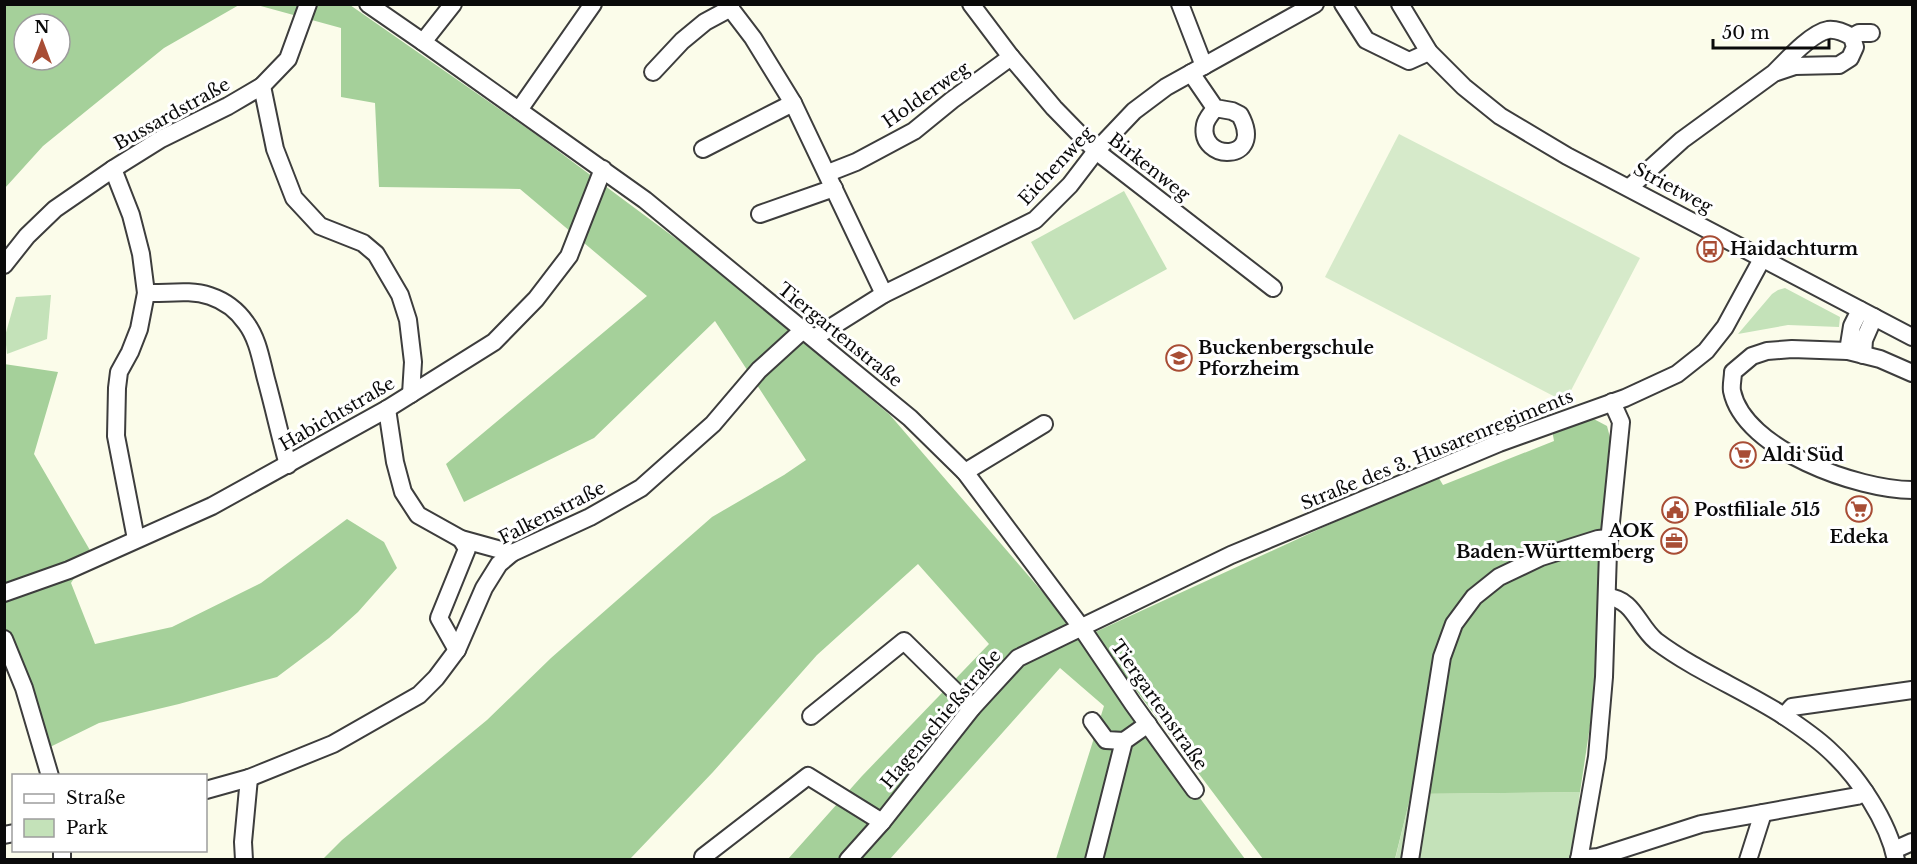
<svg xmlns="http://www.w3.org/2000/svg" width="1917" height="864" font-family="'Libre Baskerville',serif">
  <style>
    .green { fill: #c4e2b9 }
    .forest { fill: #a5d09a; fill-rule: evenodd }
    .pitch { fill: #d6eaca }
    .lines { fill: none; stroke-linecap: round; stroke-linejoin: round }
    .minor-casing { stroke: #3d3d3d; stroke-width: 20 }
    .minor { stroke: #fff; stroke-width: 16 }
    .labels { text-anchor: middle; stroke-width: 6; stroke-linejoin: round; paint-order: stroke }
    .street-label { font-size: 18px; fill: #0a0a0a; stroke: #fff }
    .poi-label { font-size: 18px; font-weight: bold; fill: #0a0a0a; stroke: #fff; text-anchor: start }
  </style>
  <rect width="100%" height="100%" fill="#fbfcea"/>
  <g class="green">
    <path d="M1124,191L1167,269L1074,320L1031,242Z"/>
    <path d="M1785,288L1840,317L1839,327L1788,325L1738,334L1772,294L1778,290Z"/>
    <path d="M51,295L47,339L7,354L5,336L16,297Z"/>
    <path d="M1580,792L1572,859L1395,860L1411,794Z"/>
  </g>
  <g class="forest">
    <path d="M5,4H239V5L164,48L43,146L5,188ZM24,24H60V60H24Z"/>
    <path d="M257,5H350L538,136L718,270L890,415L1077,632L1245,859H1056L1104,706L1060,668L890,859H788L862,776L989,644L918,564L817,655L713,772L630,859H323L342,840L487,720L551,658L712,517L784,475L806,460L715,321L594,438L464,502L446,464L647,296L520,189L379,187L375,103L341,97V28Z"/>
    <path d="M4,364L58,372L34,454L91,552L71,583L95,644L172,627L261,583L347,519L384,542L397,568L358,612L329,638L277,677L179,704L99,723L48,748L5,633Z"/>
    <path d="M1590,417L1607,426L1612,445L1591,719L1580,792L1411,794L1395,859H1263L1093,633L1437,475L1443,485L1554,441L1552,430Z"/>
  </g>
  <path class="pitch" d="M1399,134L1640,258L1565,402L1325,277Z"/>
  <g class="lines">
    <g class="minor-casing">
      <g id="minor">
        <path d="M368,4L423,42L645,200L910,418L965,472L1081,627L1133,704L1195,790"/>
        <path d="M727,4L753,38L793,103L884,294"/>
        <path d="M971,4L1011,57L1054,108L1096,151L1273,288"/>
        <path d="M1180,4L1204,66"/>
        <path d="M1343,4L1366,40L1409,61L1429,52"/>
        <path d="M1400,4L1429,52L1464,87L1500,116L1567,156L1912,337"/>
        <path d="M1852,37L1859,33H1871"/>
        <path d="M423,42L453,4"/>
        <path d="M653,72L682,41L705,22L731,8"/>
        <path d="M1191,73L1215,108L1232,111L1240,115C1266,163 1198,162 1205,125C1206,119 1211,114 1215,108"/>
        <path d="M262,86L275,149L294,198L320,226L363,243L376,254L400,295L408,320L413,362L411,394"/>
        <path d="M519,110L593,4"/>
        <path d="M703,149L793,103"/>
        <path d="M113,169L131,215L141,254L146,293L139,329L130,352L119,372L117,388L116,436L136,539"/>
        <path d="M828,173L856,162L914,131L952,100L1011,57"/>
        <path d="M1630,187L1682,140L1774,73L1795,66L1839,65L1850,58L1855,47L1852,37C1845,33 1836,29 1828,30C1811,33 1786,61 1774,73"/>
        <path d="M760,214L834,188"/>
        <path d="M4,265L27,236L55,209L113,169L161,139L228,106L262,86L288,59L308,4"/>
        <path d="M146,293C167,294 189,289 210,296C225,301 237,310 246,323C258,339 261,360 266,379C274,408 280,436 288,465"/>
        <path d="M814,338L884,294L1035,220L1070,185L1096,151L1134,111L1166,87L1315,4"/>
        <path d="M1848,351L1852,326L1860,310"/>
        <path d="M1863,355L1864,340L1874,317"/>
        <path d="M1912,373L1880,359L1848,351L1792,349L1767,351L1752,356L1733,372C1733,378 1731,385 1732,391C1744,450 1859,490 1912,490"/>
        <path d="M387,409L395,462L403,492L418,515L461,539L512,553"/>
        <path d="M965,472L1044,424"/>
        <path d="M4,593L69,570L212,506L387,409L494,342L536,299L569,256L603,169"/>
        <path d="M1607,597C1634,599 1637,625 1656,641C1696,671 1742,689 1784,716L1792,707L1912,690"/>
        <path d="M4,639L24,688L50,776"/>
        <path d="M457,650L439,618L467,549L461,539"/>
        <path d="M811,716L904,641L972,708"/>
        <path d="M1784,716C1799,726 1815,737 1828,749C1858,776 1888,821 1896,860"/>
        <path d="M1092,721L1106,740L1124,741"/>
        <path d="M206,790L249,778L333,744L419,695L436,678L457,650L484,588L499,564L512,553L590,517L641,488L713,424L759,370L803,330"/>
        <path d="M4,835L14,833"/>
        <path d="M62,850V860"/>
        <path d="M1894,850L1912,842"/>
        <path d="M703,857L808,776L882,822"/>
        <path d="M1579,859L1598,857L1701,824L1857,796L1865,792"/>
        <path d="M244,860L243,842L249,778"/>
        <path d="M848,860L882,822L972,708L1018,658L1231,555L1499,443L1625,398L1677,374L1706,351L1725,327L1762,259"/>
        <path d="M1094,860L1124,741L1148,724"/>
        <path d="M1410,860L1442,657L1454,624L1474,597L1499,577L1541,557L1598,539L1609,538"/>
        <path d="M1579,860L1597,757L1604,677L1608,552L1621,422L1612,402"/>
        <path d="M1748,860L1763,813"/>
      </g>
    </g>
    <use href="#minor" class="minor"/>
  </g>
  <defs>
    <g id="bus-ring" transform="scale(1.35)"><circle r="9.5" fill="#fff" stroke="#a84d35" stroke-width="1.5"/><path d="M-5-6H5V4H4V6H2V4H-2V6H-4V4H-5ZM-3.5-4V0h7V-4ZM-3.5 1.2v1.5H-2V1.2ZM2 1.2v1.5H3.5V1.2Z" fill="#a84d35"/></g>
    <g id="school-ring" transform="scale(1.35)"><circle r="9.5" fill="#fff" stroke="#a84d35" stroke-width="1.5"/><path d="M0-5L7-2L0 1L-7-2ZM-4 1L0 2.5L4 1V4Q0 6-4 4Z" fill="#a84d35"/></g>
    <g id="supermarket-ring" transform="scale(1.35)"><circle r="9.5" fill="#fff" stroke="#a84d35" stroke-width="1.5"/><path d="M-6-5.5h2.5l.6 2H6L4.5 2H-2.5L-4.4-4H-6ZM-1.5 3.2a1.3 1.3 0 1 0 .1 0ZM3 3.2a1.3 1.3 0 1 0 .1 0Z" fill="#a84d35"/></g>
    <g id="civic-ring" transform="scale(1.35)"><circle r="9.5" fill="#fff" stroke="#a84d35" stroke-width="1.5"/><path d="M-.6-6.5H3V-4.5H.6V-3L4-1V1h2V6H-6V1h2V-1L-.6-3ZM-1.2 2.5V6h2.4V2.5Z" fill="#a84d35"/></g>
    <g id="office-ring" transform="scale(1.35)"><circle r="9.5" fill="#fff" stroke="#a84d35" stroke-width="1.5"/><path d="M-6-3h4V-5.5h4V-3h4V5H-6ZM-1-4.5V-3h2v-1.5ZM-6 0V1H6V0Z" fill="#a84d35"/></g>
  </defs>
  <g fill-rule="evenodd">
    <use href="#bus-ring" x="1710" y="249"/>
    <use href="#school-ring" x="1179" y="358"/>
    <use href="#supermarket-ring" x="1743" y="455"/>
    <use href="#supermarket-ring" x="1859" y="509"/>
    <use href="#civic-ring" x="1675" y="510"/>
    <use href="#office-ring" x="1674" y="541"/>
  </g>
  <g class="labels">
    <g class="street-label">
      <text transform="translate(926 95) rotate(-35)" y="6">Holderweg</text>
      <text transform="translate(172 114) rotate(-29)" y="6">Bussardstraße</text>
      <text transform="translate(1056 166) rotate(-47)" y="6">Eichenweg</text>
      <text transform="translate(1149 167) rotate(38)" y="6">Birkenweg</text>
      <text transform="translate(1673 188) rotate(28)" y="6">Strietweg</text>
      <text transform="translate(840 335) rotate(39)" y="6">Tiergartenstraße</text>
      <text transform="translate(337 414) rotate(-30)" y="6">Habichtstraße</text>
      <text transform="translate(1437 450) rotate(-22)" y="6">Straße des 3. Husarenregiments</text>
      <text transform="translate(552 513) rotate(-27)" y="6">Falkenstraße</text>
      <text transform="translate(1159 705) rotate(55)" y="6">Tiergartenstraße</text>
      <text transform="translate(941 719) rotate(-50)" y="6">Hagenschießstraße</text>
    </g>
    <g class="poi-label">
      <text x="1730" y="255">Haidachturm</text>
      <text x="1198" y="354">Buckenbergschule<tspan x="1198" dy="21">Pforzheim</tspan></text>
      <text x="1762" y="461">Aldi Süd</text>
      <text x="1694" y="516">Postfiliale 515</text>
      <text x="1654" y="537" text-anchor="end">AOK<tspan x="1654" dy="21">Baden-Württemberg</tspan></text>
      <text x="1859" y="543" text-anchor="middle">Edeka</text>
    </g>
  </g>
  <rect width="1917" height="864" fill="none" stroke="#0a0a0a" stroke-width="12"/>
  <rect x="12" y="774" width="195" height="78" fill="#ffffff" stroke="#9d9d9d" stroke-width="1.5"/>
  <rect x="24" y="794" width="30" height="9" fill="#ffffff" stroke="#9d9d9d" stroke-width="1.5"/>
  <text x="66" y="804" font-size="18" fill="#0a0a0a">Straße</text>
  <rect x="24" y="819" width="30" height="18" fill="#c4e2b9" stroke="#9d9d9d" stroke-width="1.5"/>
  <text x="66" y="834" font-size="18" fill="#0a0a0a">Park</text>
  <g transform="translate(42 42)"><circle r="28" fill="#ffffff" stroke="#9d9d9d" stroke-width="1.5"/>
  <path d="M0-4.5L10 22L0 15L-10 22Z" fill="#a84d35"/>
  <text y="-9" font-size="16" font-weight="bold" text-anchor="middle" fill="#0a0a0a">N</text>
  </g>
  <path d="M1713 39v9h116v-9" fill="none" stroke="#0a0a0a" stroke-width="3"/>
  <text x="1722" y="39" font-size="18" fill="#0a0a0a" stroke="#ffffff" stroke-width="4.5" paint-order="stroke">50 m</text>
</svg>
